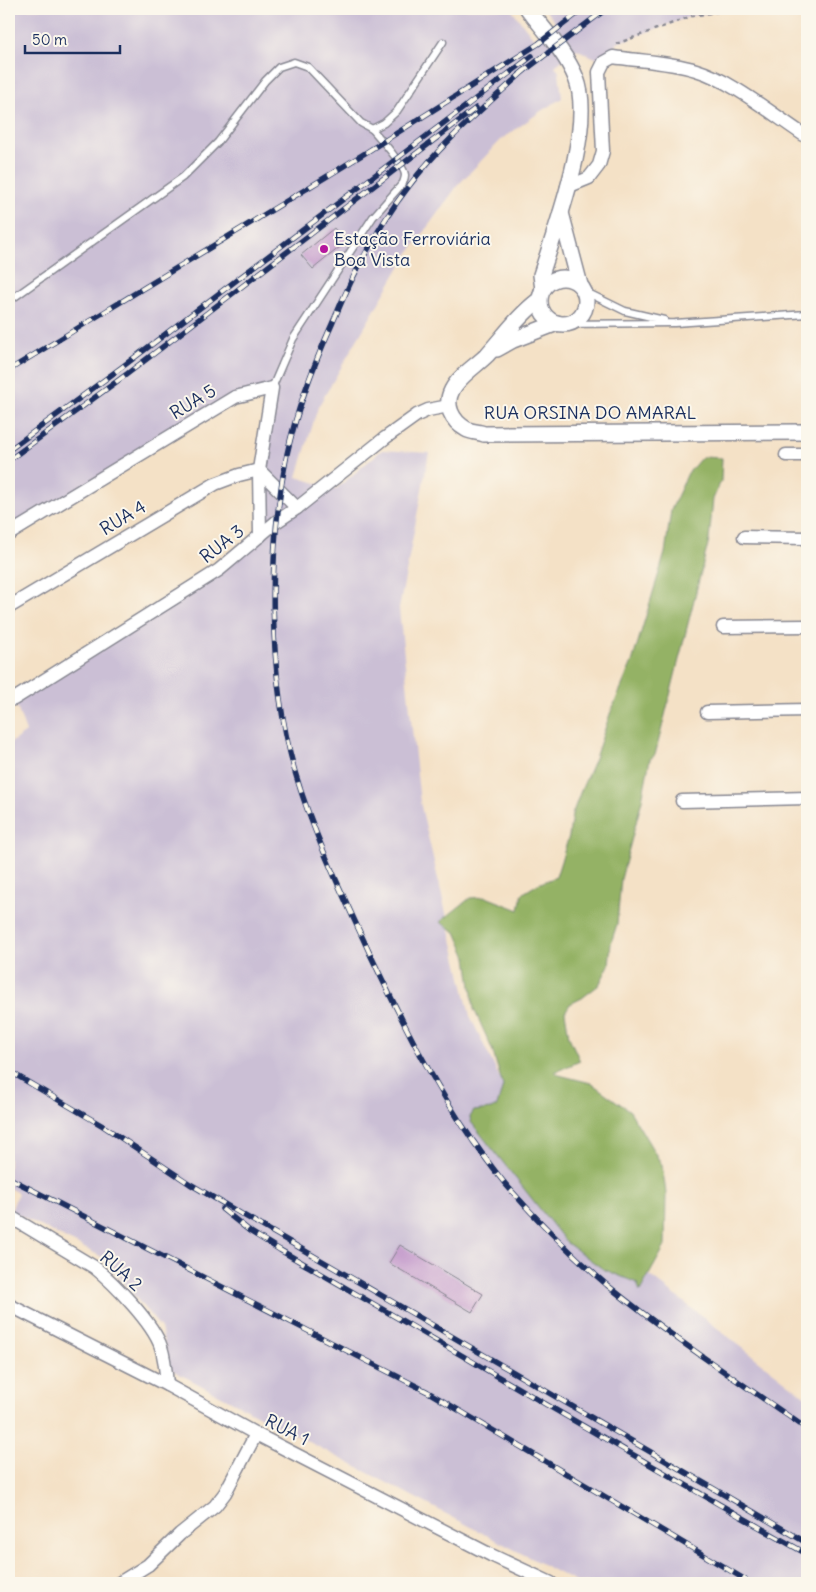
<svg xmlns="http://www.w3.org/2000/svg" width="816" height="1592" font-family="Delius,sans-serif">
  <style>
    .industrial { fill: #cbbfd5 }
    .forest { fill: #94b265; stroke: #587062 }
    .building { fill: #c49bcc }
    .lines { fill: none; stroke-linecap: round; stroke-linejoin: round }
    .service-casing { stroke: #888892; stroke-width: 9 }
    .minor-casing { stroke: #888892; stroke-width: 15 }
    .tertiary-casing { stroke: #888892; stroke-width: 18 }
    .path { stroke: #888892; stroke-width: 2.5; stroke-dasharray: 4 4; stroke-linecap: butt }
    .service { stroke: #fff; stroke-width: 6 }
    .minor { stroke: #fff; stroke-width: 12 }
    .tertiary { stroke: #fff; stroke-width: 15 }
    .rail-casing { stroke: #1b2f5e; stroke-width: 5.5 }
    .rail { stroke: #fbf7ec; stroke-width: 4; stroke-dasharray: 11; stroke-linecap: butt }
    .poi-dot { fill: #b5179e; stroke: #fbf7ec; stroke-width: 2 }
    .labels { text-anchor: middle; stroke-width: 4; stroke-linejoin: round; paint-order: stroke }
    .poi-label { font-size: 18px; fill: #1b2f5e; stroke: #fbf7ec; text-anchor: start }
    .street-label { font-size: 18px; fill: #1b2f5e; stroke: #fbf7ec }
  </style>
  <rect width="100%" height="100%" fill="#fbf7ec"/>
  <filter id="ink" filterUnits="userSpaceOnUse"><feTurbulence type="fractalNoise" baseFrequency=".02" numOctaves="2"/><feDisplacementMap in="SourceGraphic" scale="10" xChannelSelector="R" yChannelSelector="G"/><feConvolveMatrix kernelMatrix="1 2 1 2 8 2 1 2 1" color-interpolation-filters="sRGB"/></filter>
  <filter id="wash" filterUnits="userSpaceOnUse"><feTurbulence type="fractalNoise" baseFrequency=".0096" numOctaves="4" result="noise"/><feDisplacementMap in="SourceGraphic" scale="20" xChannelSelector="R" yChannelSelector="G"/><feGaussianBlur stdDeviation="1.12" result="paint"/><feColorMatrix in="noise" values="0 0 0 0 0 0 0 0 0 0 0 0 0 0 0 0 0 1.4 0 .05"/><feComposite in="paint" operator="in"/></filter>
  <g filter="url(#wash)">
    <rect width="100%" height="100%" fill="#f4e1c6"/>
    <path class="industrial" d="M9,9H511L535,40L556,23L544,9H734L692,16L617,43L604,62L576,49L555,66L559,72L562,98L541,111L501,140L458,185L405,258L318,407L297,477L336,489L382,450L429,453L399,609L420,802L470,1016L506,1091L626,1257L807,1398V1583H578L170,1369L161,1328L102,1257L11,1211L18,1193L9,1188V744L26,732L14,699L260,536L272,388L235,397L9,534Z"/>
    <path class="forest" d="M702,457L722,458L721,481L713,499L709,540L655,755L650,759L642,800L621,879L617,924L611,943L609,965L599,985L582,998L570,1004L565,1012L569,1037L580,1061L555,1072L559,1075L591,1083L630,1111L662,1165L666,1193L665,1246L640,1291L637,1283L603,1269L567,1243L471,1122L470,1117L474,1111L491,1109L497,1106L503,1086L492,1049L474,1009L467,957L456,932L440,922L470,898L486,897L519,910L522,894L538,884L556,877L569,836L572,815L580,793L595,758L610,714L632,662L665,553L671,510L688,473Z"/>
    <g id="blocks">
      <g class="building">
        <path d="M334,228L346,242L313,269L301,255Z"/>
        <path d="M400,1245L483,1294L472,1312L389,1263Z"/>
      </g>
    </g>
  </g>
  <g filter="url(#ink)">
    <use href="#blocks" fill-opacity="0" stroke="#888892" stroke-width="1"/>
    <g class="lines">
      <g class="service-casing">
        <g id="service">
          <path d="M584,291L625,311L664,320"/>
          <path d="M9,301L183,177L218,142L265,81L279,67L294,62L308,67L361,123L372,129L384,123L397,111L443,42"/>
          <path d="M561,324L675,323L807,314"/>
          <path d="M272,388L293,339L373,217L403,183C404,180 405,178 405,175C404,165 379,137 372,129"/>
        </g>
      </g>
      <g class="minor-casing">
        <g id="minor">
          <path d="M567,187L589,178L599,165L603,151L599,72L604,62L613,57C641,61 670,62 696,70C731,80 776,117 807,137"/>
          <path d="M786,455H807"/>
          <path d="M9,534L235,397L272,388L259,470L260,536"/>
          <path d="M744,537L807,538"/>
          <path d="M9,607L215,484L239,475L259,470L297,508"/>
          <path d="M723,627L807,626"/>
          <path d="M9,700L14,699L219,570L276,522L297,508L385,438L417,415L428,410L449,406"/>
          <path d="M707,712L807,710"/>
          <path d="M682,801L807,798"/>
          <path d="M9,1216L94,1267C114,1283 153,1323 161,1347C165,1359 166,1373 167,1385"/>
          <path d="M9,1305L167,1385L256,1434L491,1555L551,1583"/>
          <path d="M119,1583L148,1565L180,1534L215,1506L225,1493L256,1434"/>
        </g>
      </g>
      <g class="tertiary-casing">
        <g id="tertiary">
          <path d="M528,9C544,30 566,53 576,78C595,125 556,227 541,275L543,289"/>
          <path d="M561,213L580,285"/>
          <circle cx="563" cy="301" r="23"/>
          <path d="M539,300C519,315 504,336 487,355C476,366 459,376 452,390C444,405 452,421 466,429C471,432 479,432 484,434L807,432"/>
          <path d="M497,349L513,340L557,323"/>
        </g>
      </g>
      <path class="path" d="M616,44L692,16L734,9"/>
      <use href="#service" class="service"/>
      <use href="#minor" class="minor"/>
      <use href="#tertiary" class="tertiary"/>
      <g class="rail-casing">
        <g id="rail">
          <path d="M525,70C485,107 442,142 409,186C377,227 353,274 333,322C314,364 297,408 287,454C267,551 268,675 295,772C313,834 343,895 370,954C401,1019 432,1082 473,1141C484,1156 495,1172 508,1187C538,1221 572,1255 607,1285C671,1337 740,1382 807,1429"/>
          <path d="M520,74L606,9"/>
          <path d="M9,370L362,155L538,44L583,9"/>
          <path d="M9,450L122,367L532,56"/>
          <path d="M9,460L127,374L476,108"/>
          <path d="M9,1071L103,1126L190,1184L807,1543"/>
          <path d="M9,1178L428,1392L751,1583"/>
          <path d="M222,1209L251,1232L280,1250C456,1351 630,1455 807,1554"/>
        </g>
      </g>
      <use href="#rail" class="rail"/>
    </g>
  </g>
  <circle class="poi-dot" cx="324" cy="249" r="5"/>
  <g class="labels">
    <g class="poi-label">
      <text x="334" y="245">Estação Ferroviária<tspan x="334" dy="21">Boa Vista</tspan></text>
    </g>
    <g class="street-label">
      <text transform="translate(193 402) rotate(-31)" y="6">RUA 5</text>
      <text x="590" y="419">RUA ORSINA DO AMARAL</text>
      <text transform="translate(123 518) rotate(-31)" y="6">RUA 4</text>
      <text transform="translate(222 544) rotate(-38)" y="6">RUA 3</text>
      <text transform="translate(121 1271) rotate(42)" y="6">RUA 2</text>
      <text transform="translate(287 1430) rotate(27)" y="6">RUA 1</text>
    </g>
  </g>
  <rect width="816" height="1592" fill="none" stroke="#fbf7ec" stroke-width="30"/>
  <path d="M25 45v8h95v-8" fill="none" stroke="#1b2f5e" stroke-width="2.5"/>
  <text x="32" y="45" font-size="15" fill="#1b2f5e" stroke="#fbf7ec" stroke-width="4" paint-order="stroke">50 m</text>
</svg>
